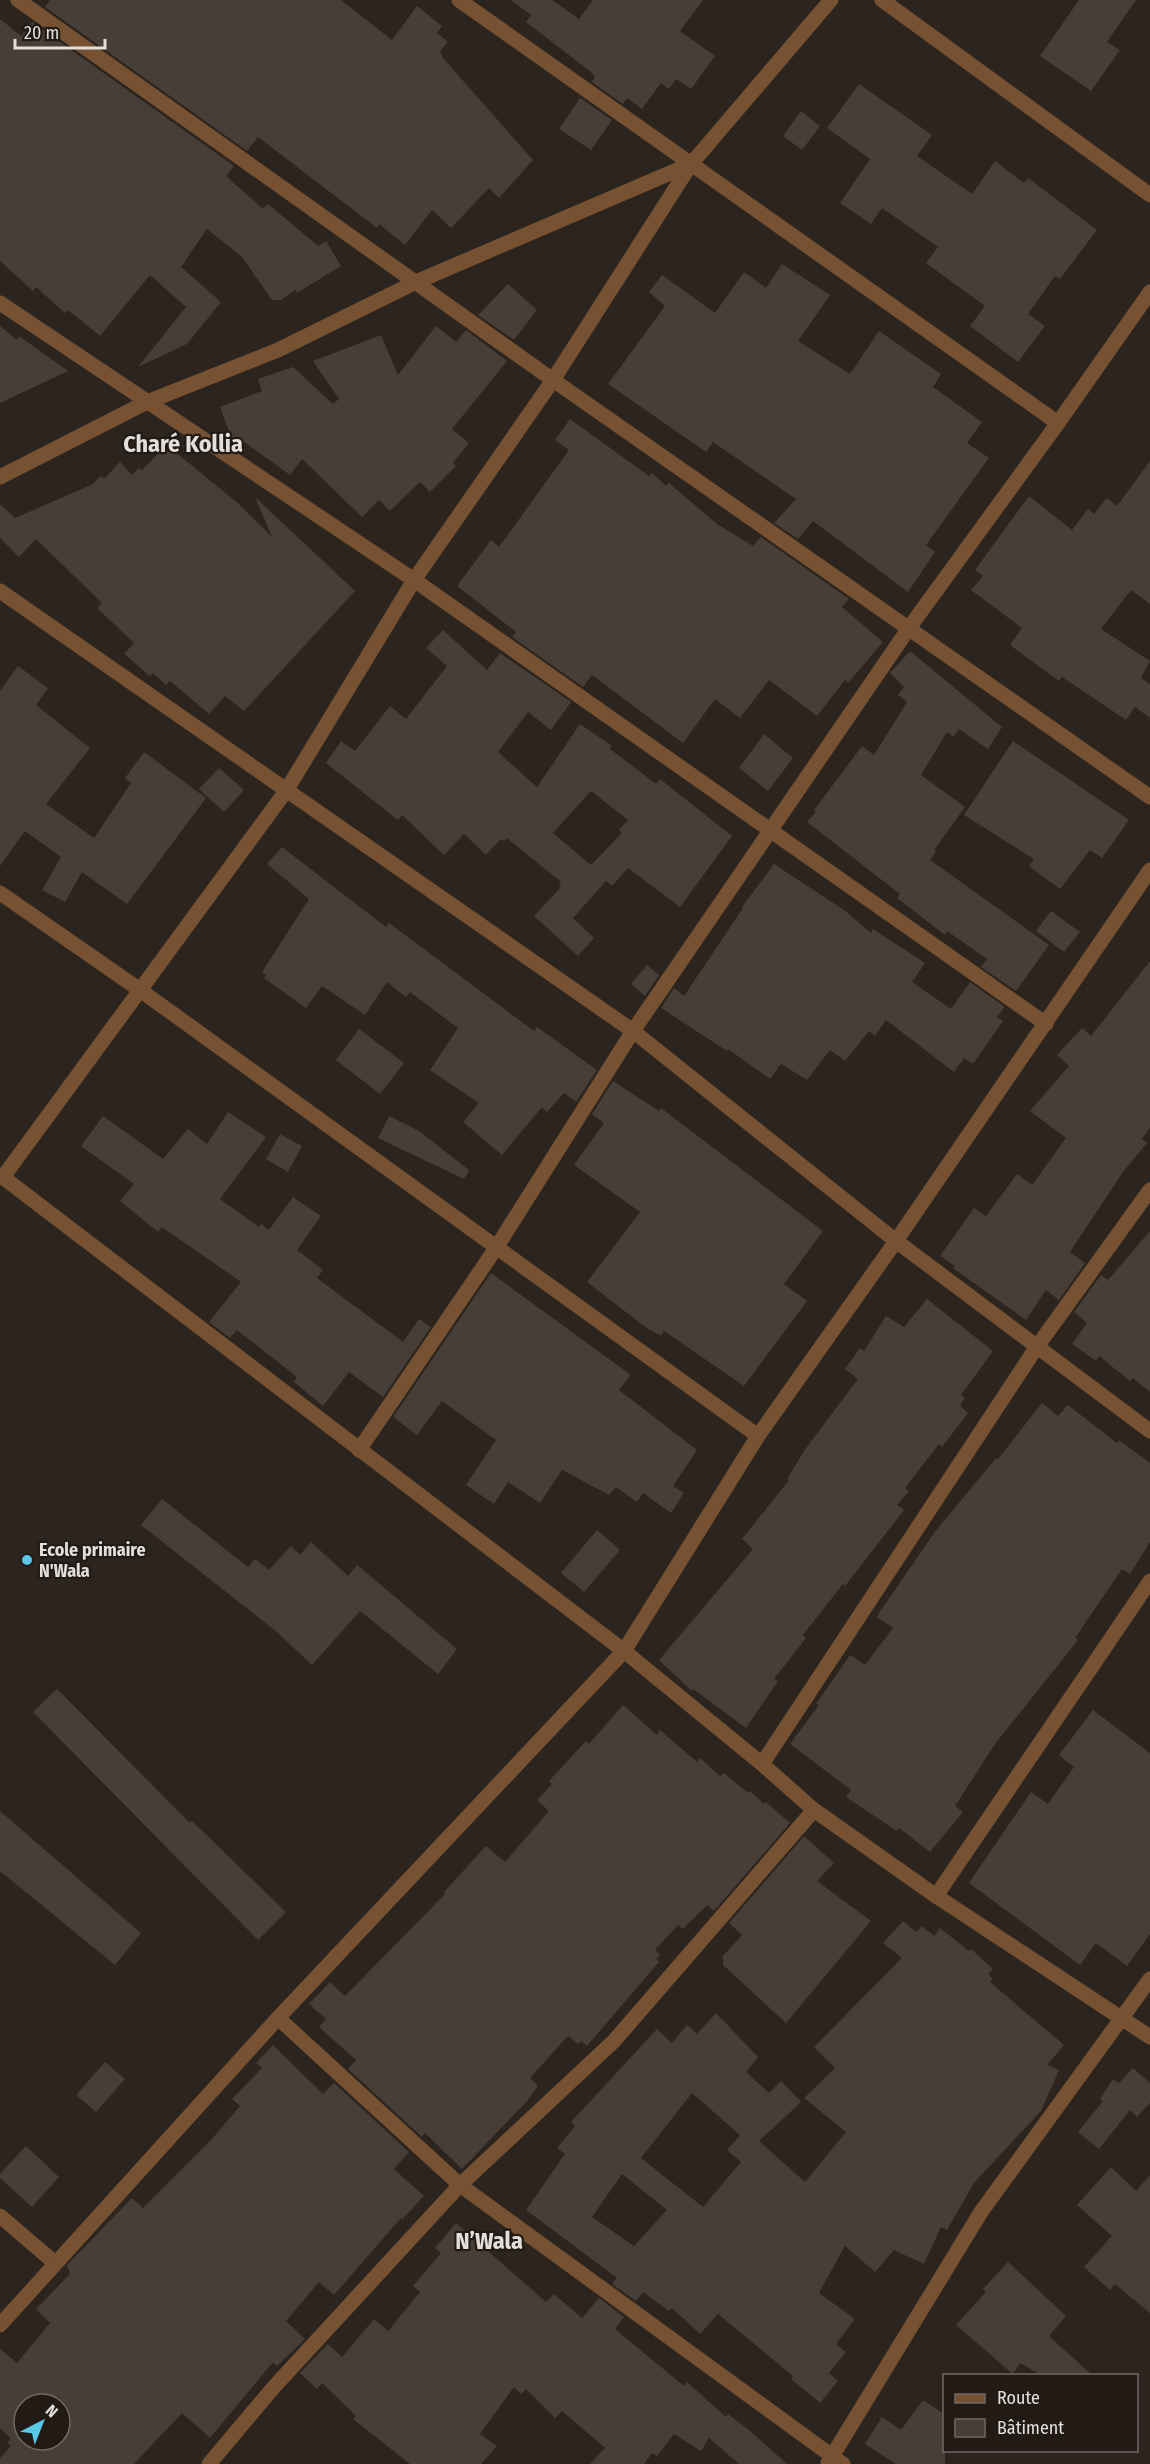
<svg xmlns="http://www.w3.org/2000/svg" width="1150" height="2464" font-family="'Fira Sans Condensed',sans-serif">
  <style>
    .building { fill: #473e38; fill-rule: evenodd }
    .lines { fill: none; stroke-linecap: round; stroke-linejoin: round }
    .minor { stroke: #775232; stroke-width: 15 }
    .poi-dot { fill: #5ac8e6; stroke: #221b15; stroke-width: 2 }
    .labels { text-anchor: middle; stroke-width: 4.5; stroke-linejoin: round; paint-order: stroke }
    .poi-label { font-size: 18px; font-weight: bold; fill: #e4deda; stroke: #221b15; text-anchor: start }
    .district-label { font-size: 24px; font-weight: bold; fill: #e4deda; stroke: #221b15 }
  </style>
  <rect width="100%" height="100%" fill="#2c241e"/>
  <g class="building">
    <path d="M50,0H341L392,40L417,6L442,26L437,33L448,42L440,51L443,58L533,160L499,198L489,188L451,228L432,210L405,245L379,224L377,228L258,137L247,151L45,7Z"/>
    <path d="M511,0H552L579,19L593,0H703L680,31L715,56L691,89L676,79L669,89L661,83L642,109L627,98L623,104L592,82L595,77L591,72L526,22L531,15Z"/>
    <path d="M1079,0H1136L1107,42L1120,50L1091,91L1040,56Z"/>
    <path d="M0,19L21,36L32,22L234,166L226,176L263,209L268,204L318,246L326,241L341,266L297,293L295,290L281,300H272L242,257L207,229L181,267L221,302L187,344L138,367L186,307L150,275L100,336L68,310L65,313L36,287L33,291L0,261Z"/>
    <path d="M859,84L932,135L917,156L972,194L995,161L1024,183L1028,178L1097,230L1060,279L1055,276L1028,314L1045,326L1018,362L970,326L985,306L926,263L938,247L882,208L871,224L840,203L870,159L827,128Z"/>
    <path d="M580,98L612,120L591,150L559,129Z"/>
    <path d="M801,111L820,126L802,150L783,136Z"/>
    <path d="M782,264L830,295L798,341L850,374L879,331L941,374L933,387L982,422L967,443L989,458L926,545L935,552L908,592L813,521L798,539L774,523L796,499L713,442L706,452L608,384L665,306L649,292L662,275L715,313L744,272L766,288Z"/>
    <path d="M508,284L537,310L514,340L478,315Z"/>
    <path d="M0,326L17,340L19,336L68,371L0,403Z"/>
    <path d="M436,326L456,342L466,330L507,361L452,429L469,443L453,463L456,466L430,492L420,482L390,511L379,500L362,517L302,459L290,475L243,441L234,445L220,407L262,391L258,379L293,367L333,404L339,399L313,361L381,335L398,375Z"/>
    <path d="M570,419L649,476L652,473L666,486L669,483L717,524L753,546L761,537L849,599L842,607L883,642L848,683L845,680L817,716L769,680L740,718L715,699L683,743L592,675L583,687L512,637L516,632L457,586L491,540L499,547L569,450L555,440Z"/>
    <path d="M167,445L240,505L272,537L255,497L355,591L244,711L225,696L209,714L170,681L166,685L153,673L150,676L124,654L134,643L97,608L102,603L36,539L19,557L0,538V504L15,518L93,484L101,476L104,479L120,462L132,475L139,468L142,470Z"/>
    <path d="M1150,461V604L1131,590L1101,629L1150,661L1141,678L1150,684V718L1135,707L1126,720L1062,677L1059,681L1010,645L1022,628L971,590L983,576L975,570L1029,496L1072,530L1088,509L1094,514L1107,498L1117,506Z"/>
    <path d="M443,630L487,670L500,653L571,702L551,730L528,712L498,752L537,787L580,724L612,746L610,749L656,784L660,779L732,836L680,907L628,868L612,886L606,881L573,918L594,938L578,956L534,916L561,887L559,885L561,882L507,838L504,841L501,839L486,855L464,834L444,855L402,815L398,820L326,763L341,741L355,751L390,706L406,719L447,666L426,648ZM591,791L628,820L619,830L622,833L591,865L553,833Z"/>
    <path d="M910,651L1002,727L988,749L959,729L953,737L947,732L921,775L965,807L934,850L936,852L930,860L1049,945L1016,991L981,967L987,959L947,931L945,935L897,898L900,894L807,822L816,812L814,810L862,746L874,755L907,702L898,695L904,687L890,673Z"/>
    <path d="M18,666L48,688L36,705L90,748L46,804L94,838L131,783L125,778L144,752L206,798L127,904L82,872L65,902L42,890L61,857L25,831L0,866V691Z"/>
    <path d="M764,734L793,758L768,791L739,768Z"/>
    <path d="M1013,741L1129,820L1102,858L1090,850L1060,889L1029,866L1034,859L964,815Z"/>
    <path d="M219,768L244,790L224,812L199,789Z"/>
    <path d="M282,847L386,927L389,923L534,1031L537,1027L597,1070L576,1102L564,1093L547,1112L542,1107L502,1155L463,1122L479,1103L430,1070L458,1028L410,992L406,997L387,982L365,1015L322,986L306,1008L264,978L266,975L262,972L309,899L267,864Z"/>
    <path d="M774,864L844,910L871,933L873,929L925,963L912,982L951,1009L970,982L1005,1007L997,1017L1003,1021L973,1064L964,1058L954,1072L886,1020L875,1036L869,1031L845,1061L830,1050L807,1080L781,1064L770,1079L728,1049L727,1051L661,1008L674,988L684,996L743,908L742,907Z"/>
    <path d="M1051,911L1080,932L1064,952L1036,931Z"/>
    <path d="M1150,961V1128L1142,1139L1147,1143L1123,1172L1070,1252L1085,1263L1059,1300L1046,1290L1026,1320L953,1268L955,1266L940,1256L974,1208L986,1216L1017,1174L1032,1185L1066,1138L1030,1111L1069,1066L1057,1055L1082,1028L1091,1036Z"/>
    <path d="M647,965L659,975L645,996L631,984Z"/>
    <path d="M359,1029L404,1063L380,1094L336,1060Z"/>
    <path d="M613,1081L659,1111L661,1108L823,1231L784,1284L807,1301L744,1386L664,1331L661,1336L648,1329L587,1282L640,1212L574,1165L604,1123L592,1114Z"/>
    <path d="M228,1112L266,1137L220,1199L259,1227L261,1224L269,1230L293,1197L321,1216L297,1250L323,1270L317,1278L403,1342L419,1319L431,1327L383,1397L349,1372L323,1406L294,1382L297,1377L237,1330L230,1338L209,1322L241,1282L162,1227L158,1232L120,1201L134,1184L81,1146L103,1116L163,1159L188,1129L207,1144Z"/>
    <path d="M389,1116L419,1131L469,1170L464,1179L378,1138Z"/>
    <path d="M280,1134L302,1146L288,1172L266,1159Z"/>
    <path d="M1150,1231V1392L1133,1378L1130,1381L1099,1356L1096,1361L1072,1344L1087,1323L1074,1312L1101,1275L1108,1280Z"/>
    <path d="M491,1273L631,1375L619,1390L697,1450L673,1486L684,1493L671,1513L643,1493L637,1502L616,1487L609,1495L562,1470L540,1503L508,1482L494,1504L466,1485L496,1440L442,1401L417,1435L393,1417Z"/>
    <path d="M927,1299L993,1351L961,1395L965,1398L960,1406L968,1413L942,1447L939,1444L905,1488L909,1491L897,1505L904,1510L845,1586L843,1584L803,1635L806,1638L774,1679L778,1681L746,1728L693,1689L692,1691L659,1660L753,1549L742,1539L789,1480L787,1479L806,1448L858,1379L845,1369L860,1348L864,1351L886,1316L904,1327Z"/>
    <path d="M1042,1403L1058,1416L1068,1405L1117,1443L1119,1440L1150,1463V1542L1130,1574L1122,1569L1075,1638L1078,1640L995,1744L955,1806L963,1812L930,1852L899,1828L897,1831L846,1797L851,1790L790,1744L819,1705L816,1704L850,1655L865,1665L893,1628L877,1617L879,1613L934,1533L996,1458L998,1459Z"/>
    <path d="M162,1499L248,1567L255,1559L269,1570L291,1546L300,1555L311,1542L348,1576L357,1565L457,1649L438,1674L360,1611L312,1665L277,1632L141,1525Z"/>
    <path d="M597,1530L620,1550L584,1592L561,1573Z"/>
    <path d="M57,1689L190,1823L192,1821L286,1912L258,1940L33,1712Z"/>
    <path d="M623,1705L657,1735L660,1730L697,1762L700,1758L720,1776L724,1773L748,1793L750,1791L764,1804L766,1802L790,1823L714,1911L707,1905L683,1929L678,1925L655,1950L660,1955L656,1959L659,1962L587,2046L581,2041L578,2044L568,2036L530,2078L538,2086L527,2101L462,2169L425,2133L422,2137L348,2069L356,2060L319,2027L326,2019L309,2004L330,1982L345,1996L445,1894L444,1892L486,1846L505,1862L549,1811L537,1800L552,1784L549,1781L586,1741L589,1744Z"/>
    <path d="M1093,1710L1150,1753V1934L1127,1966L1096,1943L1080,1965L969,1883L1031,1792L1048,1804L1074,1767L1059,1755Z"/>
    <path d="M0,1811L141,1933L115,1965L0,1871Z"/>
    <path d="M804,1836L834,1863L817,1881L871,1921L786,2023L723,1965V1956L742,1935L729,1923Z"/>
    <path d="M903,1921L916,1932L922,1926L934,1936L940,1928L969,1951L971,1949L993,1969L988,1974L993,1979L990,1982L1064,2045L1047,2065L1059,2070L1041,2111L974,2183L947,2230L941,2227L924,2264L894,2250L875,2272L845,2246L819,2293L855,2319L836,2344L846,2352L829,2373L838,2381L820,2403L791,2379L793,2376L718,2314L700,2334L672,2308L669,2311L643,2292L636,2301L612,2284L617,2278L526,2210L565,2154L557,2148L575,2126L571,2122L657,2029L672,2043L687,2025L697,2034L716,2013L758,2057L746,2072L769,2093L781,2081L801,2102L759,2141L805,2182L846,2132L804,2098L835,2068L814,2047L902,1958L883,1943ZM692,2093L740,2135L727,2150L741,2162L703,2207L641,2158ZM622,2174L667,2210L634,2246L592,2217Z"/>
    <path d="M273,2045L323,2094L334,2083L409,2152L394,2169L424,2196L402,2220L401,2218L334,2295L319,2282L286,2321L305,2339L277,2366L273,2362L210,2438L182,2413L134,2464H0V2458L11,2446L7,2443L11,2438L0,2428V2349L17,2363L50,2323L36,2309L70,2274L67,2265L132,2198L143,2208L211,2140L240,2106L232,2099L262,2068L256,2063ZM24,2404H60V2440H24Z"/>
    <path d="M105,2062L125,2079L96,2112L76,2095Z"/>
    <path d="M1133,2068L1150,2083V2103L1137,2117L1130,2110L1099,2149L1078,2132L1103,2101L1100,2099L1113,2079L1119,2083Z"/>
    <path d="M26,2146L59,2177L32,2207L0,2178V2174Z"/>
    <path d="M1111,2167L1136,2191L1150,2175V2313L1115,2284L1110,2290L1084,2267L1112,2236L1077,2205Z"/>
    <path d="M456,2223L546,2302L554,2294L582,2318L599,2298L624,2317L615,2329L684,2386L687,2382L726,2417L728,2414L749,2430L787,2464H739L709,2438L701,2451L674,2434L657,2456L652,2453L644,2464H590L605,2448L562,2411L555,2418L526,2389L521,2394L514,2387L480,2434L497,2446L481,2464H410L353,2419L356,2416L322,2383L317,2389L300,2373L328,2344L342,2357L374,2319L388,2331L420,2292L413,2286L441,2253L435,2248Z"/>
    <path d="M1008,2262L1066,2316L1049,2336L1093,2376H1043L1020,2363L1013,2374L956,2325L986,2292L983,2289Z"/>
    <path d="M923,2400L945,2415V2464H896L865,2444L882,2417L901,2430Z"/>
  </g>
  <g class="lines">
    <g class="minor">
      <path d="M18,0L553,380L1150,797"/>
      <path d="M459,0L1058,423"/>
      <path d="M882,0L1150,195"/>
      <path d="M0,303L414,580L1046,1024"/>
      <path d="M0,477L147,402L278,350L416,282L691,164"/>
      <path d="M0,591L633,1031L896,1241L1150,1431"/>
      <path d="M0,893L140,990L758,1436"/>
      <path d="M0,1175L624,1651L762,1764L814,1810L936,1896L1150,2037"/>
      <path d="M3,1177L286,791L414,580L553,380L691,164L831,0"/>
      <path d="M359,1450L496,1248L633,1031L909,628L1058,423L1150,292"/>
      <path d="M762,1764L1036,1348L1150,1190"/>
      <path d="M936,1896L1150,1581"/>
      <path d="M278,2018L460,2185L843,2464"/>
      <path d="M0,2216L55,2263"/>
      <path d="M0,2325L278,2018L624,1651L758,1436L896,1241L1150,870"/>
      <path d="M828,2463L981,2212L1150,1979"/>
      <path d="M209,2464L273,2388L460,2185L614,2041L814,1810"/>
    </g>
  </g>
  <circle class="poi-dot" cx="27" cy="1560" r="6"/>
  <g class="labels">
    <g class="poi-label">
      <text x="39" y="1556">Ecole primaire<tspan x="39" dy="21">N'Wala</tspan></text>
    </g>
    <g class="district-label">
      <text x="183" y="452">Charé Kollia</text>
      <text x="489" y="2249">N’Wala</text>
    </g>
  </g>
  <rect x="943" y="2374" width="195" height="78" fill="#221b15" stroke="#706964" stroke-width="1.5"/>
  <rect x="955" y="2394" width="30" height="9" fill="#775232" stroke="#706964" stroke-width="1.5"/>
  <text x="997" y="2404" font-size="18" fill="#e4deda">Route</text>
  <rect x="955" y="2419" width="30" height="18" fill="#473e38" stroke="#706964" stroke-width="1.5"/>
  <text x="997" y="2434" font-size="18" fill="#e4deda">Bâtiment</text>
  <g transform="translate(42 2422) rotate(42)"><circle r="28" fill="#221b15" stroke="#706964" stroke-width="1.5"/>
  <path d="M0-4.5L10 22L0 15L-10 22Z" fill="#5ac8e6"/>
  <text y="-9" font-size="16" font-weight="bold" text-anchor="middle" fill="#e4deda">N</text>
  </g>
  <path d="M15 39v9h90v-9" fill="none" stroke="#e4deda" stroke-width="3"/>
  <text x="24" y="39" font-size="18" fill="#e4deda" stroke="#221b15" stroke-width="4.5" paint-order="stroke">20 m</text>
</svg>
